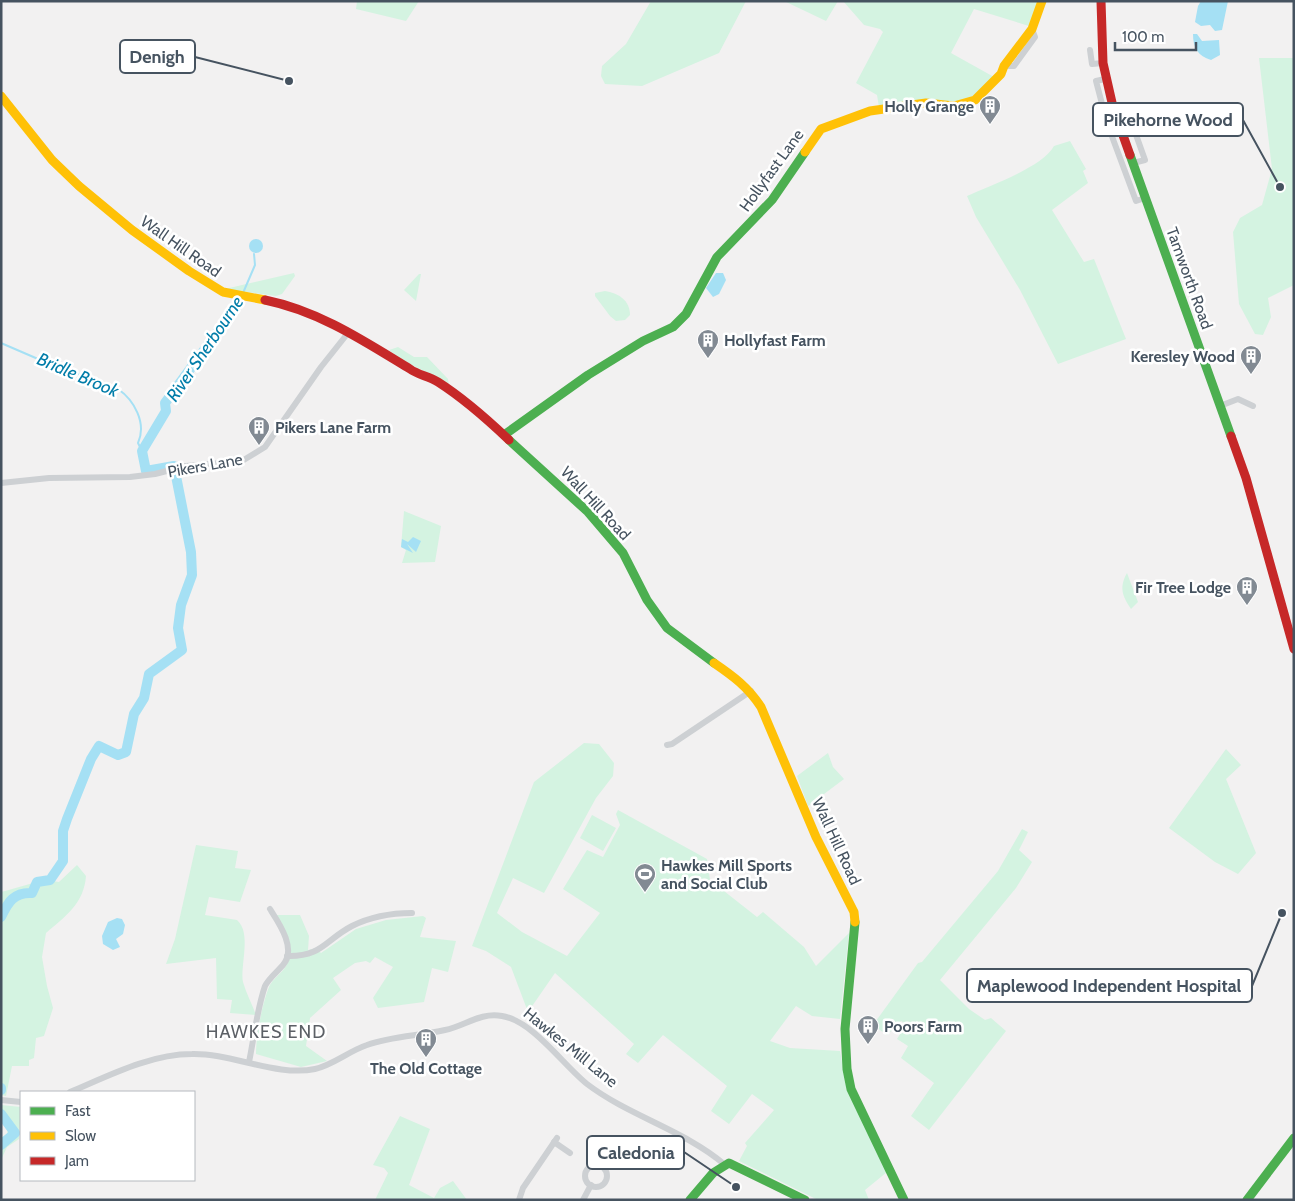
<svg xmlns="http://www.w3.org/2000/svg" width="1295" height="1201" font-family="Cabin,sans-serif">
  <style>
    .green { fill: #d4f3e1 }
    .water { fill: #a5e0f4 }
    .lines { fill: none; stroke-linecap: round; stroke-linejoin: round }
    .stream { stroke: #a5e0f4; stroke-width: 2 }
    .river { stroke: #a5e0f4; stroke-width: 10 }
    .street { stroke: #cdd0d3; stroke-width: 6 }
    .fast { stroke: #4caf50; stroke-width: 9 }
    .slow { stroke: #ffc107; stroke-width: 9 }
    .jam { stroke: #c62828; stroke-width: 9 }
    .labels { text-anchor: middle; stroke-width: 5; stroke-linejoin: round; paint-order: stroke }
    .poi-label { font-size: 16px; font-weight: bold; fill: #465360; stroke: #fff; text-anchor: start }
    .street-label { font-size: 16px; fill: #465360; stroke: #fff }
    .water-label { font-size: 18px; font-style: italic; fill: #027da9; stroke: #fff }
    .neighbourhood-label { font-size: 18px; letter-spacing: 1px; fill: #5c6066; stroke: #fff }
    .leader { fill: none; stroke: #465360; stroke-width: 2 }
    .callout-dot { fill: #465360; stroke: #fff; stroke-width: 2 }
    .callout { fill: #fff; stroke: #465360; stroke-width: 2 }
    .callout-label { font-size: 18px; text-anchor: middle; font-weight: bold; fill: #465360 }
  </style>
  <rect width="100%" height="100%" fill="#f2f1f1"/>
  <g class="green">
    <path d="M357,1H419L406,21L356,9Z"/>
    <path d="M651,1H746L719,53L642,86L605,84L601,76L602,66L626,44Z"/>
    <path d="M784,1H838L826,21Z"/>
    <path d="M843,1H1038L1029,26L974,9L951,53L994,77L978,94L958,102L879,107L877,95L856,83L883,32L880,29L864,25Z"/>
    <path d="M1259,58H1294V285L1268,298L1271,317L1263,335L1255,334L1239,304L1233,232L1240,218L1262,205L1272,169Z"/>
    <path d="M1070,141L1086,169L1083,171L1088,183L1052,210L1084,262L1094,259L1126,339L1058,364L1020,290L976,217L967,196C989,186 1043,167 1054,146Z"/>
    <path d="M294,273L295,276L282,294L276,296L225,289Z"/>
    <path d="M419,274H421L416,301L404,290Z"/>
    <path d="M605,291C618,293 630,300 630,315L625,320L616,321L610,316L595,296V293Z"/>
    <path d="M398,347L414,357H427L448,379L449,386C430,371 407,366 389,350Z"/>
    <path d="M404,511L441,526L435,562L402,563L406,550L401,547Z"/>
    <path d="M1127,573L1138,602L1131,609C1122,596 1119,587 1127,573Z"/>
    <path d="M584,743L599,744L614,763L613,776L596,798L544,893L513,878L497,913L522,932L567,956L600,913L563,889L587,850L603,857L620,825L616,814L618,810L707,859L710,880L757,917L763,912L804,947L816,966L849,933L840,1019L812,1016L796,1006L770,1041L790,1048L840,1051L847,1090L887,1172L865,1190L869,1200H818L739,1161L747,1146L745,1143L774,1110L752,1094L729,1124L711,1111L727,1086L663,1035L638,1063L626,1054L634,1044L555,973L528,1012L511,967L486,951L472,946L534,782Z"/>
    <path d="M1226,749L1241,765L1226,779L1256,853L1238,874L1215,862L1169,828Z"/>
    <path d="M828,753L833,767L844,779L808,806L797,776Z"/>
    <path d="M592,815L616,828L603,851L580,838Z"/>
    <path d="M1022,829L1028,832L1019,850L1032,862L1016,888L940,980L969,1009L985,1020L991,1018L1006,1031L929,1130L911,1116L934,1083L901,1058L908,1046L897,1039L906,1024L901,1021L887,1035L873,1025L918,963L922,962L998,871Z"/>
    <path d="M196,845L238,851L235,868L251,870L240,902L209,897L205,915L237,920C252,933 240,965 243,982C246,993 252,1004 256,1015L230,1013L232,1000L217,999L216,958L166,964L175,939Z"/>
    <path d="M77,865L86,876C84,903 66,916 46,933L42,957L47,986L53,1008L44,1036L36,1038L34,1058L29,1060V1066H12L6,1096L1,1095V892C20,888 40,878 59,882Z"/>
    <path d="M277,915H300L309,936L308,950L316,948L321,953L356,929L386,920L423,916L426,918L420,937L456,941L448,972L432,968L424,1002L378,1008L373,998L393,967L375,957L370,963L366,961L355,963L333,978L341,990L310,1018L306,1046L327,1061L301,1067L256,1054C256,1036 262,1004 269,987C274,976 287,971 289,958Z"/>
    <path d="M1,1105L21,1107L19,1139L7,1147L1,1160V1138L7,1134L8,1128L1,1118Z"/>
    <path d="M400,1116L430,1129L409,1185L434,1198L440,1188L453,1181L467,1200H375L388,1173L384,1168L373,1165Z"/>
  </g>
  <g class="water">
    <path d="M1201,1H1228L1222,30L1215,31L1210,25L1201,26L1195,22L1198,6Z"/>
    <path d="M1193,34H1197L1202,41L1219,40L1220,55L1211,60C1198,56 1193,48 1193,34Z"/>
    <circle cx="256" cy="246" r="7"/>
    <path d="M716,273H723L726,280L719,294L713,297L706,288Z"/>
    <path d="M413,537L421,541L416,552L407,544L413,553L401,547L402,539L408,542Z"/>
    <path d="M117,918L122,919L125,925L123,934L116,939L120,947L113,950L103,944L102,936L108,922Z"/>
    <circle cx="1142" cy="990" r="13"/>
  </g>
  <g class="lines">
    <g class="stream">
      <path d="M243,293L255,265L254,254"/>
      <path d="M239,303L241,298"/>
      <path d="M1,343L45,362L118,389C134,400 147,423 138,443L142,451"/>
    </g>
    <g class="river">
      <path d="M174,466L146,471L142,451L166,411L165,403L239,303"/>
      <path d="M1,917C8,902 14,892 32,893L37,882L50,880L63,861V831L67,819L91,759L99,746L118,755L126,752L134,714L144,698L149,674L182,650L178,628L181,605L192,575L191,552L175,471"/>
      <path d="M1,1088V1090"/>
      <path d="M1,1114L15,1133L1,1145"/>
    </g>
    <g class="street">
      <path d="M1090,50L1092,64L1103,63"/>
      <path d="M1004,66H1014L1035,37L1032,29"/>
      <path d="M1105,79L1096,81L1107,123L1136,201L1145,198"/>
      <path d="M1118,120L1130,118L1145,160L1133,163"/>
      <path d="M1220,406L1238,399L1253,406"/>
      <path d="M1,483L49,478L130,477L155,474L186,466L242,461L265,447L321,367L348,333"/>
      <path d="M667,745L672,744L751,691"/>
      <path d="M287,956C322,957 325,940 352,926C372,916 391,913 412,913"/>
      <path d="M249,1062C254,1038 257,1009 265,986C269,978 277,972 283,965C297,949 279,923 270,909"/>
      <path d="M70,1092C108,1076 150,1054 192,1054C231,1053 277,1077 315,1069C333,1065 349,1051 367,1045C392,1036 419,1036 445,1030C465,1026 480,1012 502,1016C533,1021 563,1065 587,1084C629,1116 684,1130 724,1164"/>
      <path d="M1,1100L21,1102"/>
      <path d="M554,1142L570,1153"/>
      <circle cx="596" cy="1176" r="11"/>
      <path d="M519,1200L523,1188L557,1138"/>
      <path d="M583,1200L591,1185"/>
    </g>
    <g class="fast">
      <path d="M1130,155L1231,436"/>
      <path d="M504,435L588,375L643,341L673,327L686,314L717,257L772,200L805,152"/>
      <path d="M509,440L588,512L623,553L647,600L667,628L714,663"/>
      <path d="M855,922L845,1029L847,1069L851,1089L904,1200"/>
      <path d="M690,1200L713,1173L729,1163L805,1200"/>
      <path d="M1247,1200L1294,1138"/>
    </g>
    <g class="slow">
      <path d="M1,96L52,160L79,186L132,230L189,271L223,292L265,300"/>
      <path d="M805,152L821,129L870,111L926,103L954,106L975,100L1001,74L1004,66L1032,29L1042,1"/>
      <path d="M714,663C733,676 748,687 761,707L816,837L854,912L855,922"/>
    </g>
    <g class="jam">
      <path d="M1101,1L1103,63L1113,107L1130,155"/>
      <path d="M265,300C319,311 364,341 410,369C418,375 429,376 438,382C463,398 487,419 509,440"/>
      <path d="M1231,436L1246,478L1294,649"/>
    </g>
  </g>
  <defs>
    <g id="building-pin" transform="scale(1.125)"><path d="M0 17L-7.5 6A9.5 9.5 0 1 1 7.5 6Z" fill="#828a93" stroke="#fff"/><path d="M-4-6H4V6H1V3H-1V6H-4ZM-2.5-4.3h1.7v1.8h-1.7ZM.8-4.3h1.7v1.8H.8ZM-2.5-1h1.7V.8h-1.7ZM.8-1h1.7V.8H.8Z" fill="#fff"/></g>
    <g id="stadium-pin" transform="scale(1.125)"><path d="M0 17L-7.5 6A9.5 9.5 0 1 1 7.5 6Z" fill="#828a93" stroke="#fff"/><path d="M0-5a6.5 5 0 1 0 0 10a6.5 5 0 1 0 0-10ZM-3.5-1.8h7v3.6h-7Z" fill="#fff"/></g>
  </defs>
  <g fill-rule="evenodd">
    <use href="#building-pin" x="990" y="106"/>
    <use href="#building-pin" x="708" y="340"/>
    <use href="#building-pin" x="1251" y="356"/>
    <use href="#building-pin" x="259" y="427"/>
    <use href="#building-pin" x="1247" y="587"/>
    <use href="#stadium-pin" x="645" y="874"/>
    <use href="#building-pin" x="868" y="1026"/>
    <use href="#building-pin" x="426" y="1039"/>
  </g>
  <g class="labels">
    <g class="poi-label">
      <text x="974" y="112" text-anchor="end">Holly Grange</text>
      <text x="724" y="346">Hollyfast Farm</text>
      <text x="1235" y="362" text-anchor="end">Keresley Wood</text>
      <text x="275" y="433">Pikers Lane Farm</text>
      <text x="1231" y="593" text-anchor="end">Fir Tree Lodge</text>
      <text x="661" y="871">Hawkes Mill Sports<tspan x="661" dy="18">and Social Club</tspan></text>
      <text x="884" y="1032">Poors Farm</text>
      <text x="426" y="1074" text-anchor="middle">The Old Cottage</text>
    </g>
    <g class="street-label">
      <text transform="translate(771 170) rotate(-54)" y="6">Hollyfast Lane</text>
      <text transform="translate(181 246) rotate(35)" y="6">Wall Hill Road</text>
      <text transform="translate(1190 278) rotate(70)" y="6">Tamworth Road</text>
      <text transform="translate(205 465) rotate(-10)" y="6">Pikers Lane</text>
      <text transform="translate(596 503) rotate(47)" y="6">Wall Hill Road</text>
      <text transform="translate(837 841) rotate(65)" y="6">Wall Hill Road</text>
      <text transform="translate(571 1047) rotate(39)" y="6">Hawkes Mill Lane</text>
    </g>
    <g class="water-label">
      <text transform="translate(205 349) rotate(-56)" y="6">River Sherbourne</text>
      <text transform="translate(78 375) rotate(23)" y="6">Bridle Brook</text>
    </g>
    <g class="neighbourhood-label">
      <text x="266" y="1038">HAWKES END</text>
    </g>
  </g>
  <path class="leader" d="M289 81L195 57M1280 187L1243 120M1282 913L1252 986M736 1187L684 1152"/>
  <g class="callout-dot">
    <circle cx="289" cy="81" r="5"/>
    <circle cx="1280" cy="187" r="5"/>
    <circle cx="1282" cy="913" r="5"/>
    <circle cx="736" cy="1187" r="5"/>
  </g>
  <g class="callout">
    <rect x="120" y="40" width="75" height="33" rx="5"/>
    <rect x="1093" y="103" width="150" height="33" rx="5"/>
    <rect x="967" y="969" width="285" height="33" rx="5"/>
    <rect x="587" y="1136" width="97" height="33" rx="5"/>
  </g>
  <g class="callout-label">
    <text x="157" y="63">Denigh</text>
    <text x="1168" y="126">Pikehorne Wood</text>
    <text x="1109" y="992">Maplewood Independent Hospital</text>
    <text x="636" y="1159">Caledonia</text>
  </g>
  <rect width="1295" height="1201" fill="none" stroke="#465360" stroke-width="5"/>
  <rect x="20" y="1091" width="175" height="90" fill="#ffffff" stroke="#b5babf"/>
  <rect x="30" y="1107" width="25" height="8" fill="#4caf50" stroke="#b5babf"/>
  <text x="65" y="1116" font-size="15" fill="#465360">Fast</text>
  <rect x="30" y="1132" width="25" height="8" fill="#ffc107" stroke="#b5babf"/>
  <text x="65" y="1141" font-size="15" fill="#465360">Slow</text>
  <rect x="30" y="1157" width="25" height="8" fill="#c62828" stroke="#b5babf"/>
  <text x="65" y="1166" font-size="15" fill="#465360">Jam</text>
  <path d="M1115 42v8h81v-8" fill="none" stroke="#465360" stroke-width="2.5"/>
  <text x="1122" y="42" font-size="15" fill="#465360" stroke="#ffffff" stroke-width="4" paint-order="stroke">100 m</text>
</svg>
